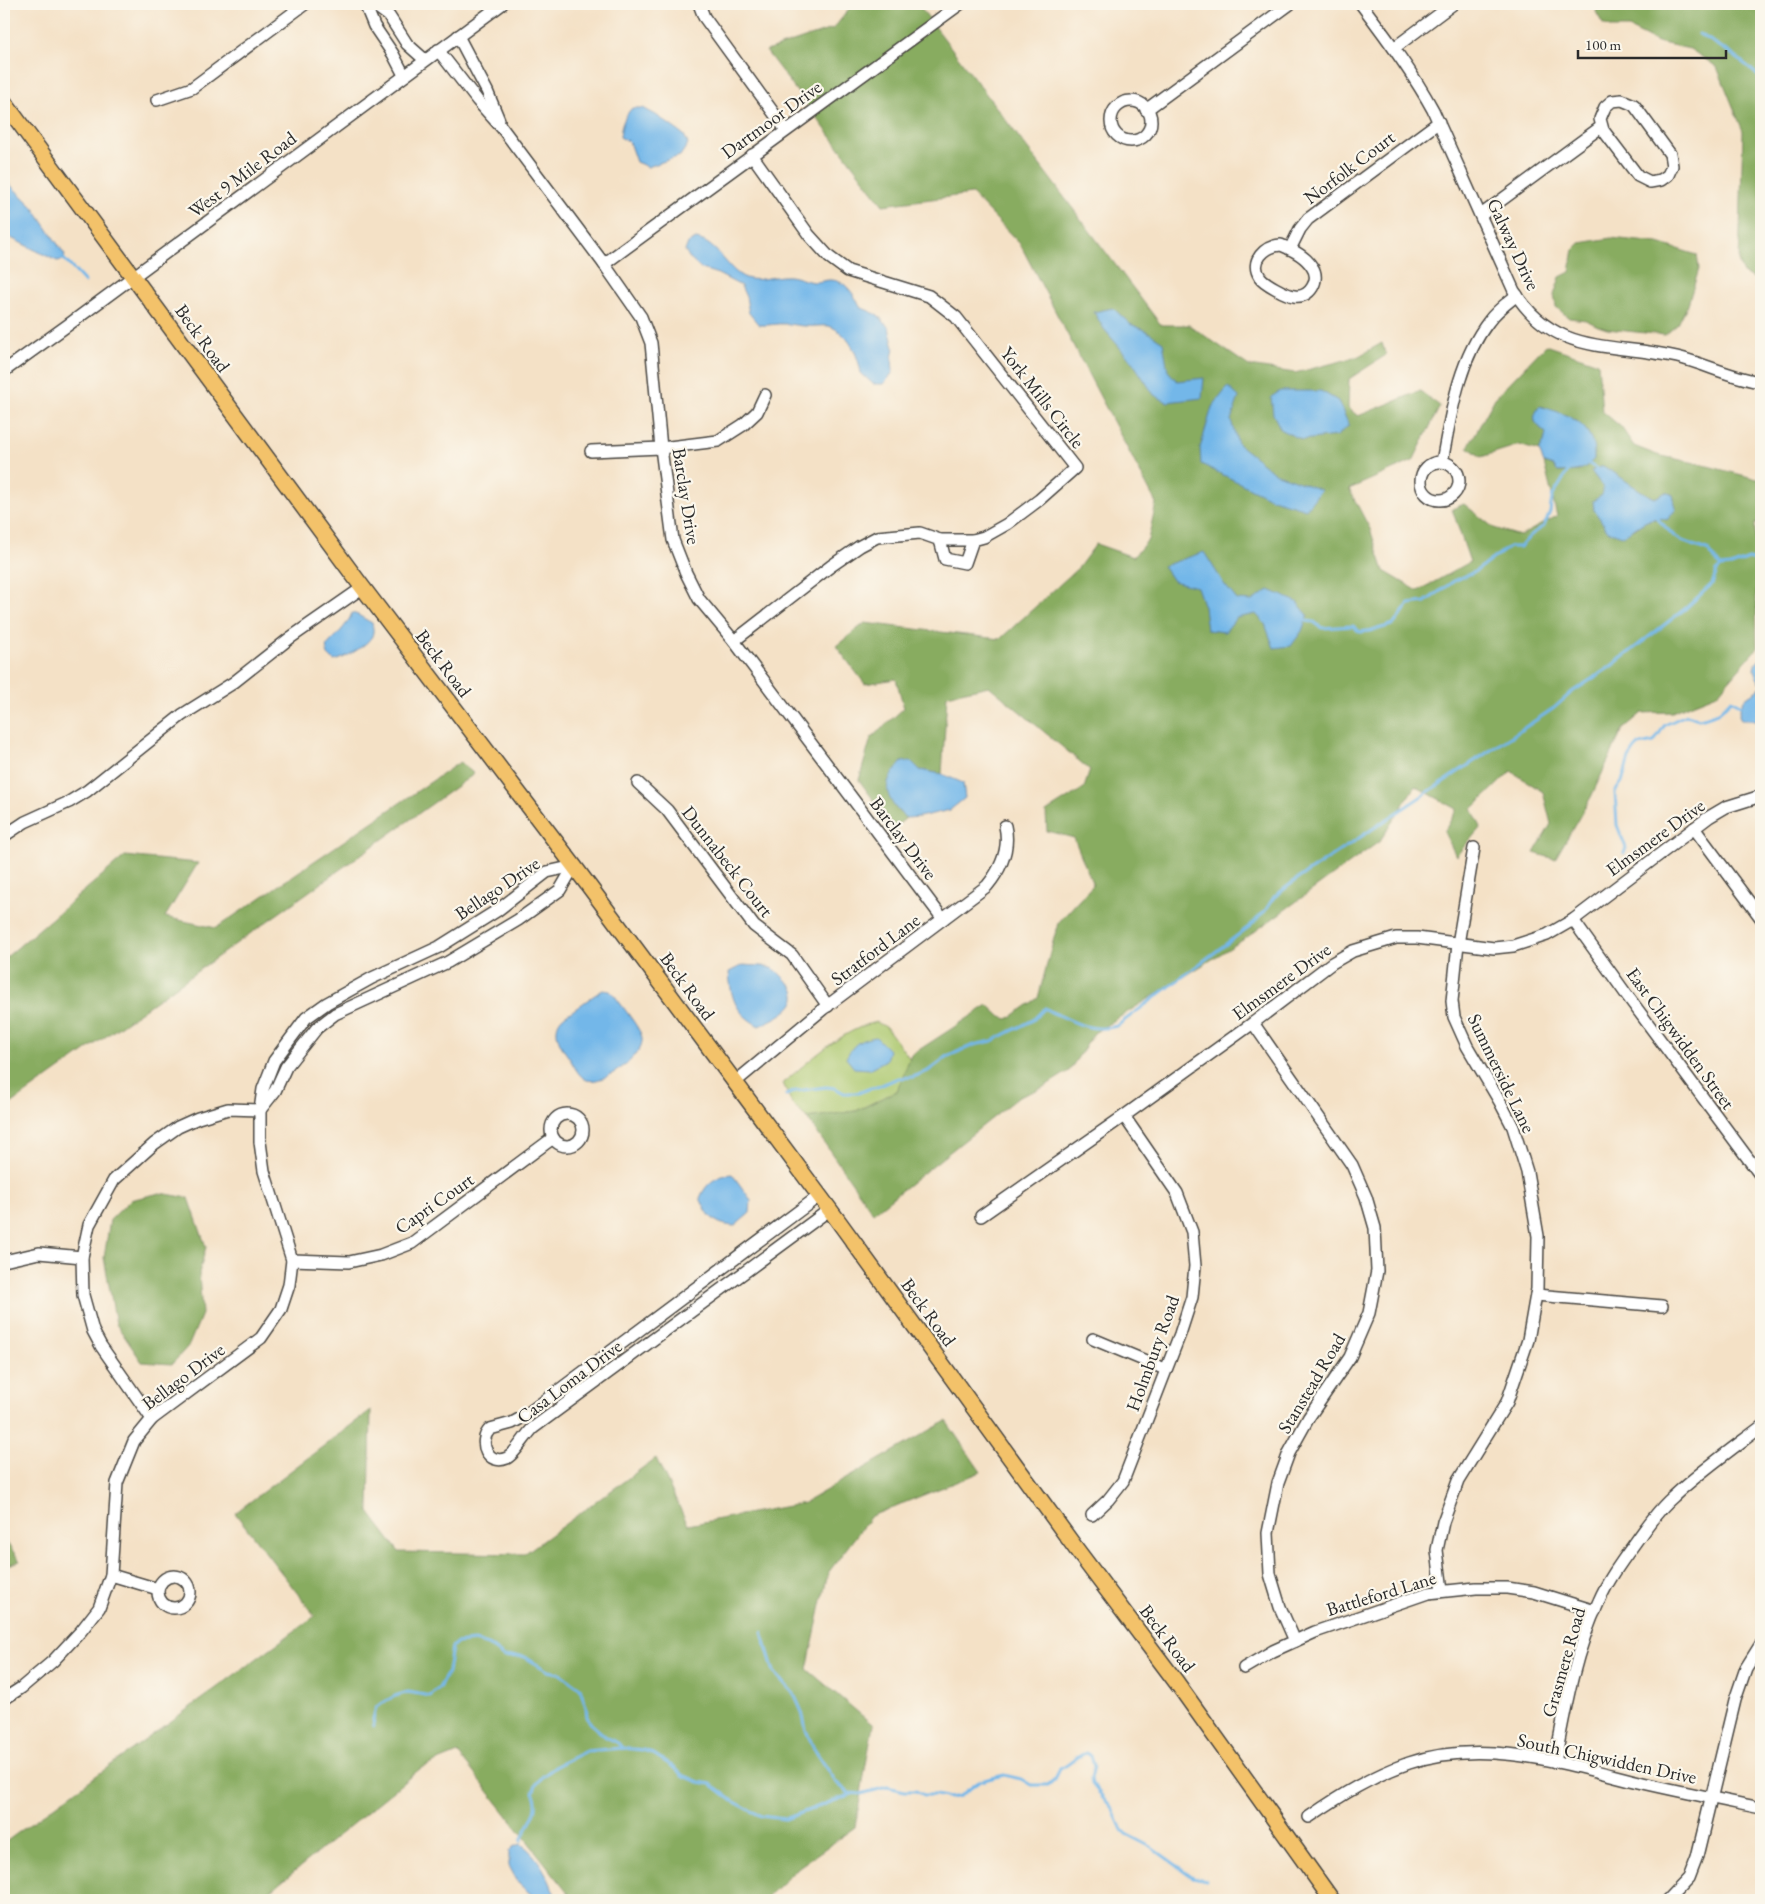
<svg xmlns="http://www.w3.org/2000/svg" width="1765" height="1904" font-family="'EB Garamond',serif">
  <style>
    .green { fill: #abc76d; stroke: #6b794c }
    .forest { fill: #88ac60; stroke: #5a6c46; fill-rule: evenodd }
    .water { fill: #73b7e9; stroke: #4f718a }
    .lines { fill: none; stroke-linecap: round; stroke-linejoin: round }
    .stream { stroke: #73b7e9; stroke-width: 3 }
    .minor-casing { stroke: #494642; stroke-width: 14 }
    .major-casing { stroke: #494642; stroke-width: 18 }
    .minor { stroke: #fff; stroke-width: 11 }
    .major { stroke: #f3c26a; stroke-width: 15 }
    .labels { text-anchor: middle; stroke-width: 4.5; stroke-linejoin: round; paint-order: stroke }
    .street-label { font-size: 19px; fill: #2b2b2b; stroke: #fbf7ec }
  </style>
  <rect width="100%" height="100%" fill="#fbf7ec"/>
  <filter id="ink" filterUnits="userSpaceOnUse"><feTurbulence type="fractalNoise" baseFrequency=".02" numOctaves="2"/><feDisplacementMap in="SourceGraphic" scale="10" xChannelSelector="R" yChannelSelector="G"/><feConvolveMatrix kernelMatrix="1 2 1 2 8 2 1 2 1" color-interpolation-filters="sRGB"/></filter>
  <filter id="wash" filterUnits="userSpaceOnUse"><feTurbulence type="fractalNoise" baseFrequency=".0096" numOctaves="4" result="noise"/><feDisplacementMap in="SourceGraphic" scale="20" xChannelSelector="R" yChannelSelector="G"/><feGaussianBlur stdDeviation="1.12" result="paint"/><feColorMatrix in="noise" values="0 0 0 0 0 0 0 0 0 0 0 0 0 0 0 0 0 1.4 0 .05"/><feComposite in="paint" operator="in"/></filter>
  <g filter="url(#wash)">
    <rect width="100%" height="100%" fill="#f4e1c6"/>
    <path class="green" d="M876,1022L886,1027L910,1059L897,1091L856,1111L807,1118L792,1104L783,1083C809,1061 842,1030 876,1022Z"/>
    <g class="forest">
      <path d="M853,4H918L1161,325H1189L1249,366L1295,373L1357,357L1382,343L1386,355L1349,379L1348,408L1358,416L1420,391L1440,406L1413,461L1349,489L1370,529L1384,571L1418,591L1470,562L1452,509L1464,504L1494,528L1520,536L1557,516L1544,463L1553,466L1558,472L1579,471L1594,459L1587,431L1577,421L1540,406C1531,421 1534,422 1546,433L1544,442L1539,451L1519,445L1481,457L1468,447L1495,398L1546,345L1598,363L1602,411L1621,427L1634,446L1657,455L1700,464L1761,480V526L1755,523L1757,648L1717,694L1672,712L1642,713L1623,729L1591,797L1555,859L1534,853L1551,824L1543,792L1511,771L1472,809L1481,827L1456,856L1444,832L1457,809L1415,786L1380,841L1246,938L1094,1033L1069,1071L1042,1088L1019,1097L873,1213L807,1118L856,1111L897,1091L911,1055L988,1005L1001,1017L1008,1019L1038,998L1058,923L1093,885L1074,838L1047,831L1046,812L1084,788L1090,770L989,686L947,695L942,774L920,770L902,762L888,782L897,810L906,818L894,828L859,780L871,738L904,708L896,679L865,684L836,646L865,623L1000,639L1079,567L1096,544L1133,557L1148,540L1156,503L1020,244L972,194L883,205L766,51L834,28ZM1603,466C1620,477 1636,490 1655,498L1666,492L1673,495L1676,509L1662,518L1647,520L1635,529L1608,531L1601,520L1603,487L1591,471Z"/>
      <path d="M1598,4H1761V282L1743,273L1739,264L1743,131L1717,67L1690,49L1657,42L1629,28H1612L1603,24L1596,12Z"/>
      <path d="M1611,238L1658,243L1697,255L1699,269L1688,304L1678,324L1665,335L1607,329L1598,326L1586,320L1569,318L1556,307L1554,295L1560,277L1570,272L1574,249L1580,243Z"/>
      <path d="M460,762L474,774L4,1109V959L125,856L198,863L165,917L216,928Z"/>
      <path d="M160,1193L189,1198L206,1247L199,1273L202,1314L189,1345L172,1364L142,1362L116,1324L104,1258L110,1220L130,1200Z"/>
      <path d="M371,1410L369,1512L399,1552L524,1554L656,1458L688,1525L804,1503L946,1421L981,1472L871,1516L828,1573L807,1669L873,1725L855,1827L799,1867L764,1900H574L458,1753L421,1768L263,1897L264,1900H4V1843L315,1616L235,1513Z"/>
      <path d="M4,1539L20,1561L4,1566Z"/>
    </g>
    <g class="water">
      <path d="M632,108H643L656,115L684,135L688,144L680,156L662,162L648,167L636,162L629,142L620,137C621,125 624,117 632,108Z"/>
      <path d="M4,179L33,207L65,255L63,260L57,261L9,237L4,232Z"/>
      <path d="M696,239C719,242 729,276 750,279C761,281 774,276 785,276C796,275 806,282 815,282C820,282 825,280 830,280C846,280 854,294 860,307L878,315L889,328L894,348L892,358L893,372L884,384H873L861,373C858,355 849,333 829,326C823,325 812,327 805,326C799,326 792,324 786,324C777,323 768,326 759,325L749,313L746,297L741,286L718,274L702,269L691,260L685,251L688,243Z"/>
      <path d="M1113,308L1130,324L1145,330L1163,342L1168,371L1177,381L1204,378L1202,398L1167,402L1154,395L1133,363L1104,329L1094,312Z"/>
      <path d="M1228,387L1239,397L1231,420L1238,444L1275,473L1321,490L1306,509L1272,499L1201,464L1200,448L1212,407Z"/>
      <path d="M1280,391H1321L1338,401L1349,425L1337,436L1302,440L1281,430L1273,414L1271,397Z"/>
      <path d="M1539,406C1568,414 1596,424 1594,459C1581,473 1576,471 1558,472L1553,466L1544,463L1539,451L1544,442L1546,433C1534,422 1531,421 1539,406Z"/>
      <path d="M1603,466C1621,476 1636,490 1655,498L1666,492L1673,495L1676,509L1667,520C1650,513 1636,529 1622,536L1608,531L1594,510L1593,501L1602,495L1603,487L1591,471Z"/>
      <path d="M1204,552L1224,584L1237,600L1252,601L1269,590L1297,602L1308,615L1302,631L1291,646L1274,648L1265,624L1256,614L1236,618L1225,632L1207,630L1204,607L1197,587L1173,581L1163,566Z"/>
      <path d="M352,613L358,615L372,623C373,628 374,631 372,636C368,645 344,659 334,661L328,655L326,647C335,636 347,627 352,613Z"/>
      <path d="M1761,659V683C1754,675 1750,666 1761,659Z"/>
      <path d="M1761,686V720H1741L1739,715C1740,708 1742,700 1748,696C1753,692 1758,691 1761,686Z"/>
      <path d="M911,761L920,770L942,774L963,783L965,798L950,810L919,817L906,818C896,810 885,797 888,783C889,776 898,767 902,762Z"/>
      <path d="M743,965C751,966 762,965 771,968C778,970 783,978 789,983C809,1005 775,1018 759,1026C735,1013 731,998 729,972Z"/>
      <path d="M603,990L610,991L615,996C621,1005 641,1029 642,1038C645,1056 603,1085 587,1080C579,1077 574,1066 570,1059C562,1048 550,1031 562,1018C566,1014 573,1011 578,1007C586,1001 594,995 603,990Z"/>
      <path d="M876,1037L889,1050L886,1060L870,1069L854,1068L846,1058C853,1044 860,1039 876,1037Z"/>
      <path d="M732,1174L751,1200L750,1213L735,1226C714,1225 708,1216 700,1198C706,1183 716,1176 732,1174Z"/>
      <path d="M521,1844C538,1855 548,1876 555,1895L550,1900H538L519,1884L509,1866V1851L513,1847Z"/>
    </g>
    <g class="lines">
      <g class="stream">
        <path d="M1699,34C1722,47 1743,60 1761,79"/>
        <path d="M62,257L85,282"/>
        <path d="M1589,464L1597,469"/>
        <path d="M1656,517L1674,536L1682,541L1709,551L1721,567"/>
        <path d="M1306,621L1314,622L1322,628L1353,626L1360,632C1370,631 1386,627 1394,624L1409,604L1425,602L1454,581L1476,571L1509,547H1520L1531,535L1544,526L1550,512L1552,497L1568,471"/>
        <path d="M1624,853L1626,848L1617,825L1615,792L1622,782L1629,758L1635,749L1639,745L1654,742L1664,726L1667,724L1686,715L1699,719L1703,718L1718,713L1731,700L1742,706"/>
        <path d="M786,1095L796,1091L826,1087L835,1088L844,1093H858L871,1088L877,1087L898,1078L913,1077L928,1071L948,1056L974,1045L992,1041L1033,1020L1045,1008C1050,1012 1053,1013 1059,1015C1079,1025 1094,1032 1117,1026L1250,926L1265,911L1274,897L1296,880L1554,708L1572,692L1610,667L1686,608L1712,584L1717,571L1721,567L1731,566L1749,559L1761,563"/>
        <path d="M762,1632L774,1672L794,1694L802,1712L806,1730L814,1749L837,1783L849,1793L861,1794L887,1787L905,1791H916L924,1795H936L950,1798L960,1796L980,1781L1004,1775L1021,1779L1031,1785H1048L1055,1779L1060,1769C1070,1765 1076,1756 1086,1753L1091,1756L1094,1766L1091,1778L1092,1784L1112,1808L1122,1830L1126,1834L1151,1847L1193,1877L1206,1880"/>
        <path d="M374,1726L373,1719L376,1707L395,1696L408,1692L430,1696L439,1688L448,1672L452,1647L456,1643L475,1641L488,1645L504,1657L523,1656L548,1671L559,1673L580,1688L586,1707L587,1717L591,1724L606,1737L618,1743L622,1748"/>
        <path d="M521,1841C527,1824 543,1810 533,1792L536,1785L543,1776L558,1765L586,1751L622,1748L643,1750L652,1753L675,1768L682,1775L699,1782L711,1784L733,1801L761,1816L785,1819L852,1794"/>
      </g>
    </g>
  </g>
  <g filter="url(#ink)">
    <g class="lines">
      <g class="minor-casing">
        <g id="minor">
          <path d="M365,4L374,26L393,54L404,75"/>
          <path d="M373,4L389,16L407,44L425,60"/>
          <path d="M699,4L704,17L786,130"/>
          <path d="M1361,4C1387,38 1413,73 1433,110L1514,291C1555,357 1612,342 1677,357C1706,364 1732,378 1761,382"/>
          <path d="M458,36L487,91L499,120"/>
          <path d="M1394,48L1453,4"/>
          <path d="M438,50L477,100L502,128L604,264L641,317L651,343L661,448L673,540L686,573L699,599L734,641L943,919"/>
          <path d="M157,100L192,88L305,4"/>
          <path d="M1622,100L1634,105L1670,154L1672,166L1668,175L1661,180L1650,182L1638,176L1603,130L1600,119L1605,107L1612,101Z"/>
          <circle cx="1131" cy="121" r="20"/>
          <path d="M1146,110L1290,4"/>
          <path d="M1481,215L1601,127"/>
          <path d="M1281,245C1291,249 1306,257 1312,267C1321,279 1310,299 1294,296C1286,295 1264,283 1260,277C1249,261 1265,246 1281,245Z"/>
          <path d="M1290,249L1300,229L1308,219L1439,122"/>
          <path d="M604,264L960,4"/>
          <path d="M4,371L68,325L502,4"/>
          <path d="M591,451L661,448L718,441L743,425L757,412L765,395"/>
          <circle cx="1440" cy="481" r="19"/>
          <path d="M1442,462C1451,414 1458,361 1489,321C1496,311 1507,303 1517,295"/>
          <path d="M940,540L945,559L965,563L973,540"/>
          <path d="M734,641L831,566L860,546L877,537L920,533L940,540H973L984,537L1007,524L1039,500L1075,468L956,317L929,296L848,271L829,257L809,235L752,155"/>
          <path d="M638,783L667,810L754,926L792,955L828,1006"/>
          <path d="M1694,828L1761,918"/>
          <path d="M4,836L25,822L69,802L87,791L182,715L233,683L290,638L362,588"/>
          <path d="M1573,920L1626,994L1761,1176"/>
          <path d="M1253,1023L1352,1165L1366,1197L1375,1228L1377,1271L1369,1313L1350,1357L1309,1417L1289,1453L1278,1483L1268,1533L1270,1574L1280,1607L1295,1641"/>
          <path d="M734,1083L823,1009L987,886C1001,869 1010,848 1005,826"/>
          <path d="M260,1110L275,1091L286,1067L317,1028L335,1014L448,962L518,920L560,890L574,866"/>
          <circle cx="567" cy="1130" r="16"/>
          <path d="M819,1196L523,1417L512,1423L490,1429C477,1442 488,1466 507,1458C515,1454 525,1436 533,1428L829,1210"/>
          <path d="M981,1216L1124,1116L1253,1023L1332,963L1353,951L1396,938H1417L1494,948L1513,946L1547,935L1573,920L1709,817L1726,807L1761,796"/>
          <path d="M292,1260L349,1262L381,1255L412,1243L553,1138"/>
          <path d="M4,1261L39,1253L82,1257"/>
          <path d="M1536,1295L1662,1306"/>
          <path d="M1093,1339L1165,1369"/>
          <path d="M152,1419L101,1346L93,1331L83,1295L82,1257L89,1225L114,1180L154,1144L178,1127L198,1118L228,1109L260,1110"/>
          <path d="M1092,1515L1108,1500L1123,1481L1180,1334L1192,1297L1195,1266L1192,1232L1177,1193L1124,1116"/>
          <path d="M111,1575L158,1589"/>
          <circle cx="174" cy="1592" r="16"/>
          <path d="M1442,1591L1437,1550L1443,1522L1458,1481L1507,1402L1528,1340L1537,1289L1538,1236L1527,1172L1513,1127L1500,1102L1467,1046L1454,1017L1452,1001L1458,944L1474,848"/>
          <path d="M1244,1668L1273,1651L1315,1632L1428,1593L1476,1588H1507L1534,1592L1595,1611"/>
          <path d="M4,1699L21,1688L53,1661L81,1631L99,1608L111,1575L117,1483L134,1441L152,1419L261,1338L281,1309L289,1285L292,1260L264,1171L260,1142V1110L263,1089L274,1061L306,1018L327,1003L372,978L439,947L498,910L547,872L574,866"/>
          <path d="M1555,1762C1565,1708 1575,1651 1599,1601C1608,1580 1622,1561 1635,1543C1647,1526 1659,1509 1674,1496C1701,1471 1732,1449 1761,1427"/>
          <path d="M1309,1817C1341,1795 1372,1776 1409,1763C1485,1737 1569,1765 1643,1783C1682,1792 1722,1800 1761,1808"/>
          <path d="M1668,1900L1689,1878L1697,1857L1735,1700L1746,1668L1761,1644"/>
        </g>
      </g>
      <g class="major-casing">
        <path id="major" d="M4,102L360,584L574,866L839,1222L1077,1550L1177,1683L1332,1900"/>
      </g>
      <use href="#minor" class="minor"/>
      <use href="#major" class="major"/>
    </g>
  </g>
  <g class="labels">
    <g class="street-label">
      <text transform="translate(771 119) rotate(-36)" y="7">Dartmoor Drive</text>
      <text transform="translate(1349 167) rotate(-37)" y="7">Norfolk Court</text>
      <text transform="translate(242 174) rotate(-37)" y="7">West 9 Mile Road</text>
      <text transform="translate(1514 244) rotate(65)" y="7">Galway Drive</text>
      <text transform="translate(203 338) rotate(54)" y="7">Beck Road</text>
      <text transform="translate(1043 397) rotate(52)" y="7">York Mills Circle</text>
      <text transform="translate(687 496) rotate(81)" y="7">Barclay Drive</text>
      <text transform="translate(444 663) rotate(53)" y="7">Beck Road</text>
      <text transform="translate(1655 837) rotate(-36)" y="7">Elmsmere Drive</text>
      <text transform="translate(904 838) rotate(53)" y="7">Barclay Drive</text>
      <text transform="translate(728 861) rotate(52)" y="7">Dunnabeck Court</text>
      <text transform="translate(497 888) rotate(-34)" y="7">Bellago Drive</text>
      <text transform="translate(875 949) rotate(-37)" y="7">Stratford Lane</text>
      <text transform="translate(1281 981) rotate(-36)" y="7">Elmsmere Drive</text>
      <text transform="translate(688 986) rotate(54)" y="7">Beck Road</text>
      <text transform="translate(1681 1038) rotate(54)" y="7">East Chigwidden Street</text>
      <text transform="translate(1502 1073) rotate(64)" y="7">Summerside Lane</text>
      <text transform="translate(434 1203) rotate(-35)" y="7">Capri Court</text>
      <text transform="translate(929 1312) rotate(54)" y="7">Beck Road</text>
      <text transform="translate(1152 1353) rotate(-70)" y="7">Holmbury Road</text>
      <text transform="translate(183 1376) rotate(-37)" y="7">Bellago Drive</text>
      <text transform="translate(569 1381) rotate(-37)" y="7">Casa Loma Drive</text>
      <text transform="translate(1311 1383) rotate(-59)" y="7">Stanstead Road</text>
      <text transform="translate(1381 1593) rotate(-17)" y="7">Battleford Lane</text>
      <text transform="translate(1168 1638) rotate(53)" y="7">Beck Road</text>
      <text transform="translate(1563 1662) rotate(-74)" y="7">Grasmere Road</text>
      <text transform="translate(1607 1758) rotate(12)" y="7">South Chigwidden Drive</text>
    </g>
  </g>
  <rect width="1765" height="1904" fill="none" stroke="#fbf7ec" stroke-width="20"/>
  <path d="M1578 50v8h148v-8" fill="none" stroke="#2b2b2b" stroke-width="2.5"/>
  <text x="1585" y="50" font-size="15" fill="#2b2b2b" stroke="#fbf7ec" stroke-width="4" paint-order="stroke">100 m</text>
</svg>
